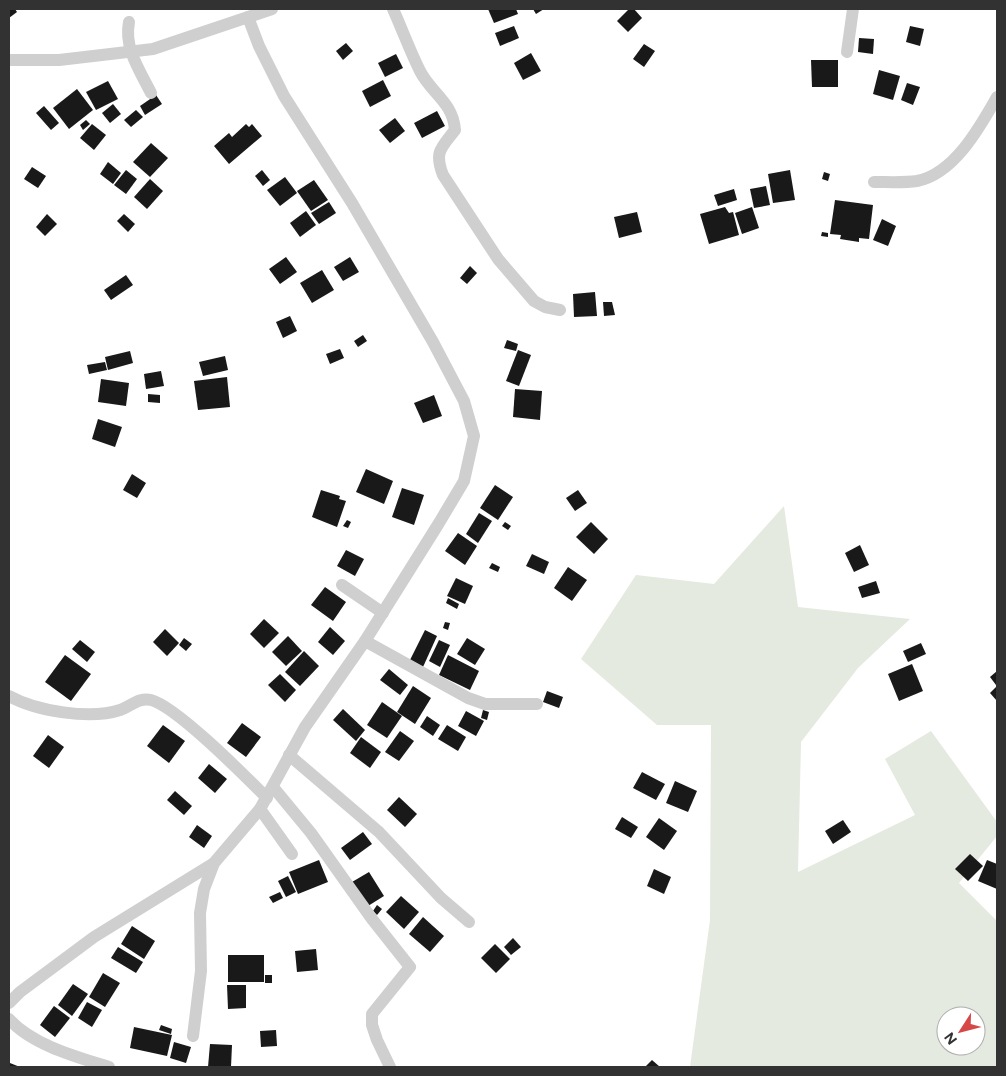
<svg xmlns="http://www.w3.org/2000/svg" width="1006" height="1076" font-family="Figtree,sans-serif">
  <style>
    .green { fill: #e4eadf; fill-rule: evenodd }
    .building { fill: #191919 }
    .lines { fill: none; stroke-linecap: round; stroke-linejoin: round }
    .minor { stroke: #cfcfcf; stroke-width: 12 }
  </style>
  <rect width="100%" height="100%" fill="#fff"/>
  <path class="green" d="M784,506L798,607L910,619L858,668L801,742L798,872L915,815L885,759L931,731L997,822V836L959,883L997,921V1067H690L710,920L711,725H657L581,659L636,575L714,584ZM946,1016H976V1046H946Z"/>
  <g class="building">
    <path d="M9,9H15L17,12L9,18Z"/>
    <path d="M488,9H516L518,14L494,23Z"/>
    <path d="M533,9H544L536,14Z"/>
    <path d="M629,9H634L642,18L628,32L617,21Z"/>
    <path d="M514,26L519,38L500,46L495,33Z"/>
    <path d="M910,26L924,29L920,46L906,42Z"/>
    <path d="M859,38L874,39L873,54L858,52Z"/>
    <path d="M346,43L353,51L343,60L336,51Z"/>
    <path d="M644,44L655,51L644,67L633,59Z"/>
    <path d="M531,53L541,71L523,80L514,63Z"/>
    <path d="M396,54L403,68L385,77L378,63Z"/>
    <path d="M811,60H838V87H812Z"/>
    <path d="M879,70L900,76L893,100L873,94Z"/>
    <path d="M383,80L391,96L370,107L362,91Z"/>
    <path d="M108,81L118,99L96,110L86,92Z"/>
    <path d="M907,83L920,87L913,105L901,100Z"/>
    <path d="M77,89L93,110L69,129L53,108Z"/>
    <path d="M156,95L162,104L145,115L140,106Z"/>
    <path d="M113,104L121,114L110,123L102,113Z"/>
    <path d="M44,106L59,123L51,130L36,113Z"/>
    <path d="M136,110L143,117L131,127L124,120Z"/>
    <path d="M437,111L445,126L422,138L414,123Z"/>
    <path d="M395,118L405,131L390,143L379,130Z"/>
    <path d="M86,120L90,124L83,130L80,125Z"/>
    <path d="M92,124L106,135L94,150L80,138Z"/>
    <path d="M246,124L249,127L252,124L262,136L229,164L214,146L229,133L232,137Z"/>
    <path d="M151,143L168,158L150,177L133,162Z"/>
    <path d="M108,162L121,173L113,184L100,174Z"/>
    <path d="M32,167L46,176L38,188L24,179Z"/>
    <path d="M126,170L137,179L126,194L114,185Z"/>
    <path d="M262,170L270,180L263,186L255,176Z"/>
    <path d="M790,170L795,200L773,203L768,174Z"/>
    <path d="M824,172L830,174L828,181L822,179Z"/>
    <path d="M285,177L297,193L280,206L267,190Z"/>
    <path d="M150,179L163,191L147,209L134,197Z"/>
    <path d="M314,180L328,200L311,211L297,191Z"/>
    <path d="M766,186L770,205L754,208L750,189Z"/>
    <path d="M734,189L737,200L718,206L714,195Z"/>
    <path d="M835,200L873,205L869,239L859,238V242L840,239L841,235L830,234Z"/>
    <path d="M329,202L336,213L319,224L311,213Z"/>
    <path d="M725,207L729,213L733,212L739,235L709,244L700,214Z"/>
    <path d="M752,207L759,228L742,234L735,213Z"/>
    <path d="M306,211L316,225L300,237L290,223Z"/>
    <path d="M637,212L642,232L619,238L614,217Z"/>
    <path d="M47,214L57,224L45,236L36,227Z"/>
    <path d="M124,214L135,224L128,232L117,221Z"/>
    <path d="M882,219L896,226L888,246L873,240Z"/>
    <path d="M822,232L828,233V237L821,236Z"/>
    <path d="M286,257L297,272L280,284L269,269Z"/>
    <path d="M350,257L359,272L343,281L334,267Z"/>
    <path d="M470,266L477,273L467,284L460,278Z"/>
    <path d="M322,270L334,290L312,303L300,283Z"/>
    <path d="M126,275L133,285L111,300L104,290Z"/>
    <path d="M595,292L597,316L574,317L573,294Z"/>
    <path d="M603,302H612L615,315L604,316Z"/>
    <path d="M290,316L297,331L283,338L276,322Z"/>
    <path d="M363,335L367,341L358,347L354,341Z"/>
    <path d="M507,340L518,344L516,351L504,348Z"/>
    <path d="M340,349L344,358L330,364L326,354Z"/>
    <path d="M518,350L531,355L519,386L506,381Z"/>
    <path d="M130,351L133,363L108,370L105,357Z"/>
    <path d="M225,356L228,370L203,376L199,362Z"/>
    <path d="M105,362L107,370L89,374L87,365Z"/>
    <path d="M161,371L164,386L146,389L144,374Z"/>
    <path d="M227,377L230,407L198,410L194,381Z"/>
    <path d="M101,379L129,383L126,406L98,402Z"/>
    <path d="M515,389L542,391L540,420L513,417Z"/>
    <path d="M148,394L160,395V403L148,402Z"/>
    <path d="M434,395L442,416L423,423L414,403Z"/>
    <path d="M98,419L122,427L115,447L92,439Z"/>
    <path d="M366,469L393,481L384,504L356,492Z"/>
    <path d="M132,474L146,483L137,498L123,490Z"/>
    <path d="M495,485L513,497L498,520L480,508Z"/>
    <path d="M402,488L424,495L414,525L392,517Z"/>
    <path d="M321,490L340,496L339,499L346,501L337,527L312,517Z"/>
    <path d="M578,490L587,503L575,511L566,498Z"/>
    <path d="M479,513L492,521L478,543L466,534Z"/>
    <path d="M347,520L351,522L348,528L343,526Z"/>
    <path d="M505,522L511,526L508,530L502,526Z"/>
    <path d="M591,522L608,539L594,554L576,537Z"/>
    <path d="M458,533L477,546L465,565L445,551Z"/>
    <path d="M860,545L869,565L854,572L845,553Z"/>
    <path d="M346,550L364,559L355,576L337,566Z"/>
    <path d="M532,554L549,562L544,574L526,566Z"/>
    <path d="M492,563L500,567L498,572L489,568Z"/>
    <path d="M568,567L587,580L572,601L554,588Z"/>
    <path d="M456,578L473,586L465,604L447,596Z"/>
    <path d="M876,581L880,593L862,598L858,587Z"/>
    <path d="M325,587L346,602L333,621L311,605Z"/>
    <path d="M448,598L459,604L457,609L446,603Z"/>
    <path d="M264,619L279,633L264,648L250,634Z"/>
    <path d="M445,622L450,623L448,630L443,628Z"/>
    <path d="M330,627L345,641L333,655L318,642Z"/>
    <path d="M165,629L179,643L167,656L153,642Z"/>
    <path d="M425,630L437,636L423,667L410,660Z"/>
    <path d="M288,636L302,651L286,666L272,652Z"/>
    <path d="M184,638L192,644L186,651L179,645Z"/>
    <path d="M467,638L485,649L475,665L457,654Z"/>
    <path d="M80,640L95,652L87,662L72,649Z"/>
    <path d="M439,640L450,645L440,667L429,661Z"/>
    <path d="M921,643L926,654L908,662L903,651Z"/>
    <path d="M304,651L319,666L300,686L285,672Z"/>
    <path d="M65,655L91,674L71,701L45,682Z"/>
    <path d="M448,655L479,671L470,690L439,675Z"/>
    <path d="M912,664L923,691L899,701L888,674Z"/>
    <path d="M389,669L408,685L400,695L380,680Z"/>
    <path d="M997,671V684L996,685L990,677Z"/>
    <path d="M280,674L296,690L285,702L268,685Z"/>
    <path d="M413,686L431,698L415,724L397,712Z"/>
    <path d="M997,686V701L990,693Z"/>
    <path d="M547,691L563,697L559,708L543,702Z"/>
    <path d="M382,702L402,716L387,738L367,725Z"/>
    <path d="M343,709L365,730L356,741L333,720Z"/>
    <path d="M483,710L489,712L487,720L481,718Z"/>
    <path d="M466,711L484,721L476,736L458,726Z"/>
    <path d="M427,716L440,725L433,736L420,727Z"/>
    <path d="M242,723L261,737L246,757L227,743Z"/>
    <path d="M163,725L185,741L169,763L147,746Z"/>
    <path d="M447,725L466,737L458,751L438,739Z"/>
    <path d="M400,731L414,741L399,761L385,752Z"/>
    <path d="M48,735L64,747L49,768L33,756Z"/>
    <path d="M361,737L381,752L370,768L350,753Z"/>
    <path d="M209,764L227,779L215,793L198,778Z"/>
    <path d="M642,772L665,784L656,800L633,788Z"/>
    <path d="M675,781L697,791L688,812L666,803Z"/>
    <path d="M175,791L192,806L184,815L167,800Z"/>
    <path d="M399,797L417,814L405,827L387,810Z"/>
    <path d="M622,817L638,827L631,838L615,829Z"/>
    <path d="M659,818L677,831L664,850L646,837Z"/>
    <path d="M843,820L851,832L833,844L825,831Z"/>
    <path d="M197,825L212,836L204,848L189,837Z"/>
    <path d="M363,832L372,844L350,860L341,848Z"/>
    <path d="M970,854L983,866L968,881L955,869Z"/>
    <path d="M319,860L328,882L298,894L289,872Z"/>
    <path d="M987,860L997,864V889L978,881Z"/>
    <path d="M654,869L671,877L664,894L647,886Z"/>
    <path d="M369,872L384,896L368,906L352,882Z"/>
    <path d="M288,876L296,892L286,897L278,881Z"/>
    <path d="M280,892L283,898L273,903L269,897Z"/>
    <path d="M401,896L419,912L404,929L386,912Z"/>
    <path d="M377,905L382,909L377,915L373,911Z"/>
    <path d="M423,917L444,936L430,952L409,934Z"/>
    <path d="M132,926L155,941L144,959L121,944Z"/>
    <path d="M513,938L521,947L511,955L504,947Z"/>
    <path d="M495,944L510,959L496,973L481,958Z"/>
    <path d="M118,947L143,962L136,973L111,958Z"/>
    <path d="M316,949L318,970L297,972L295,951Z"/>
    <rect x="228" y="955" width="36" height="27"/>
    <path d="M103,973L120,983L105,1007L89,997Z"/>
    <rect x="265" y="975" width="7" height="8"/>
    <path d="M73,984L88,994L72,1016L58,1005Z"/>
    <path d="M227,985H246V1008L228,1009Z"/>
    <path d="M87,1002L102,1010L92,1027L78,1018Z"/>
    <path d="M54,1006L70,1018L55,1037L40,1025Z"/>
    <path d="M161,1025L172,1029L171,1034L159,1030Z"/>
    <path d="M134,1027L172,1035L167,1056L130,1048Z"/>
    <path d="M276,1030L277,1046L261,1047L260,1031Z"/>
    <path d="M174,1042L191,1047L186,1063L170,1058Z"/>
    <path d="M210,1044L232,1045L231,1067H208Z"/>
    <path d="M652,1060L660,1067H645Z"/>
    <path d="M10,1063L20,1067H9Z"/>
  </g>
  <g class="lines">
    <g class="minor">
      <path d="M393,9C402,29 410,51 420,71C431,93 453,102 455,130C441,148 434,152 443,175L498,259L534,301L545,307L560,310"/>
      <path d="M129,22C124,48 139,69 151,93"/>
      <path d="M847,52L853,9"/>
      <path d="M9,60H59L153,49L272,9"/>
      <path d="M874,182C888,182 904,183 917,181C954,174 980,127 997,97"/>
      <path d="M342,585L383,613"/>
      <path d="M365,641L468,698L485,704H537"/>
      <path d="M9,696C36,711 90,720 120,710C131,706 139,697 151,700C177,707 246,777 267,798"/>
      <path d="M289,755L379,832L441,898L469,922"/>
      <path d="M273,787L311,833L372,919L410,967L372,1014V1025L377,1040L390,1067"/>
      <path d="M260,809L292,854"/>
      <path d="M9,1003L20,992L94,937L214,863"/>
      <path d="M9,1019C32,1045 77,1057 109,1067"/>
      <path d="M193,1036L201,971L200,913L204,889L214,863L260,809L305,727L365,641L439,523L464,481L474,436L464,401L433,342L352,203L284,96L259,46L248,17"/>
    </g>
  </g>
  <rect width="1006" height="1076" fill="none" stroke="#323232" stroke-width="20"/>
  <g transform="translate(961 1031) rotate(234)"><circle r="24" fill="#ffffff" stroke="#adadad"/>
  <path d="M0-4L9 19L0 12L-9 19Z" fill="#d64848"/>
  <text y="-8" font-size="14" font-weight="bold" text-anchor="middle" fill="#323232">N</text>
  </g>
</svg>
